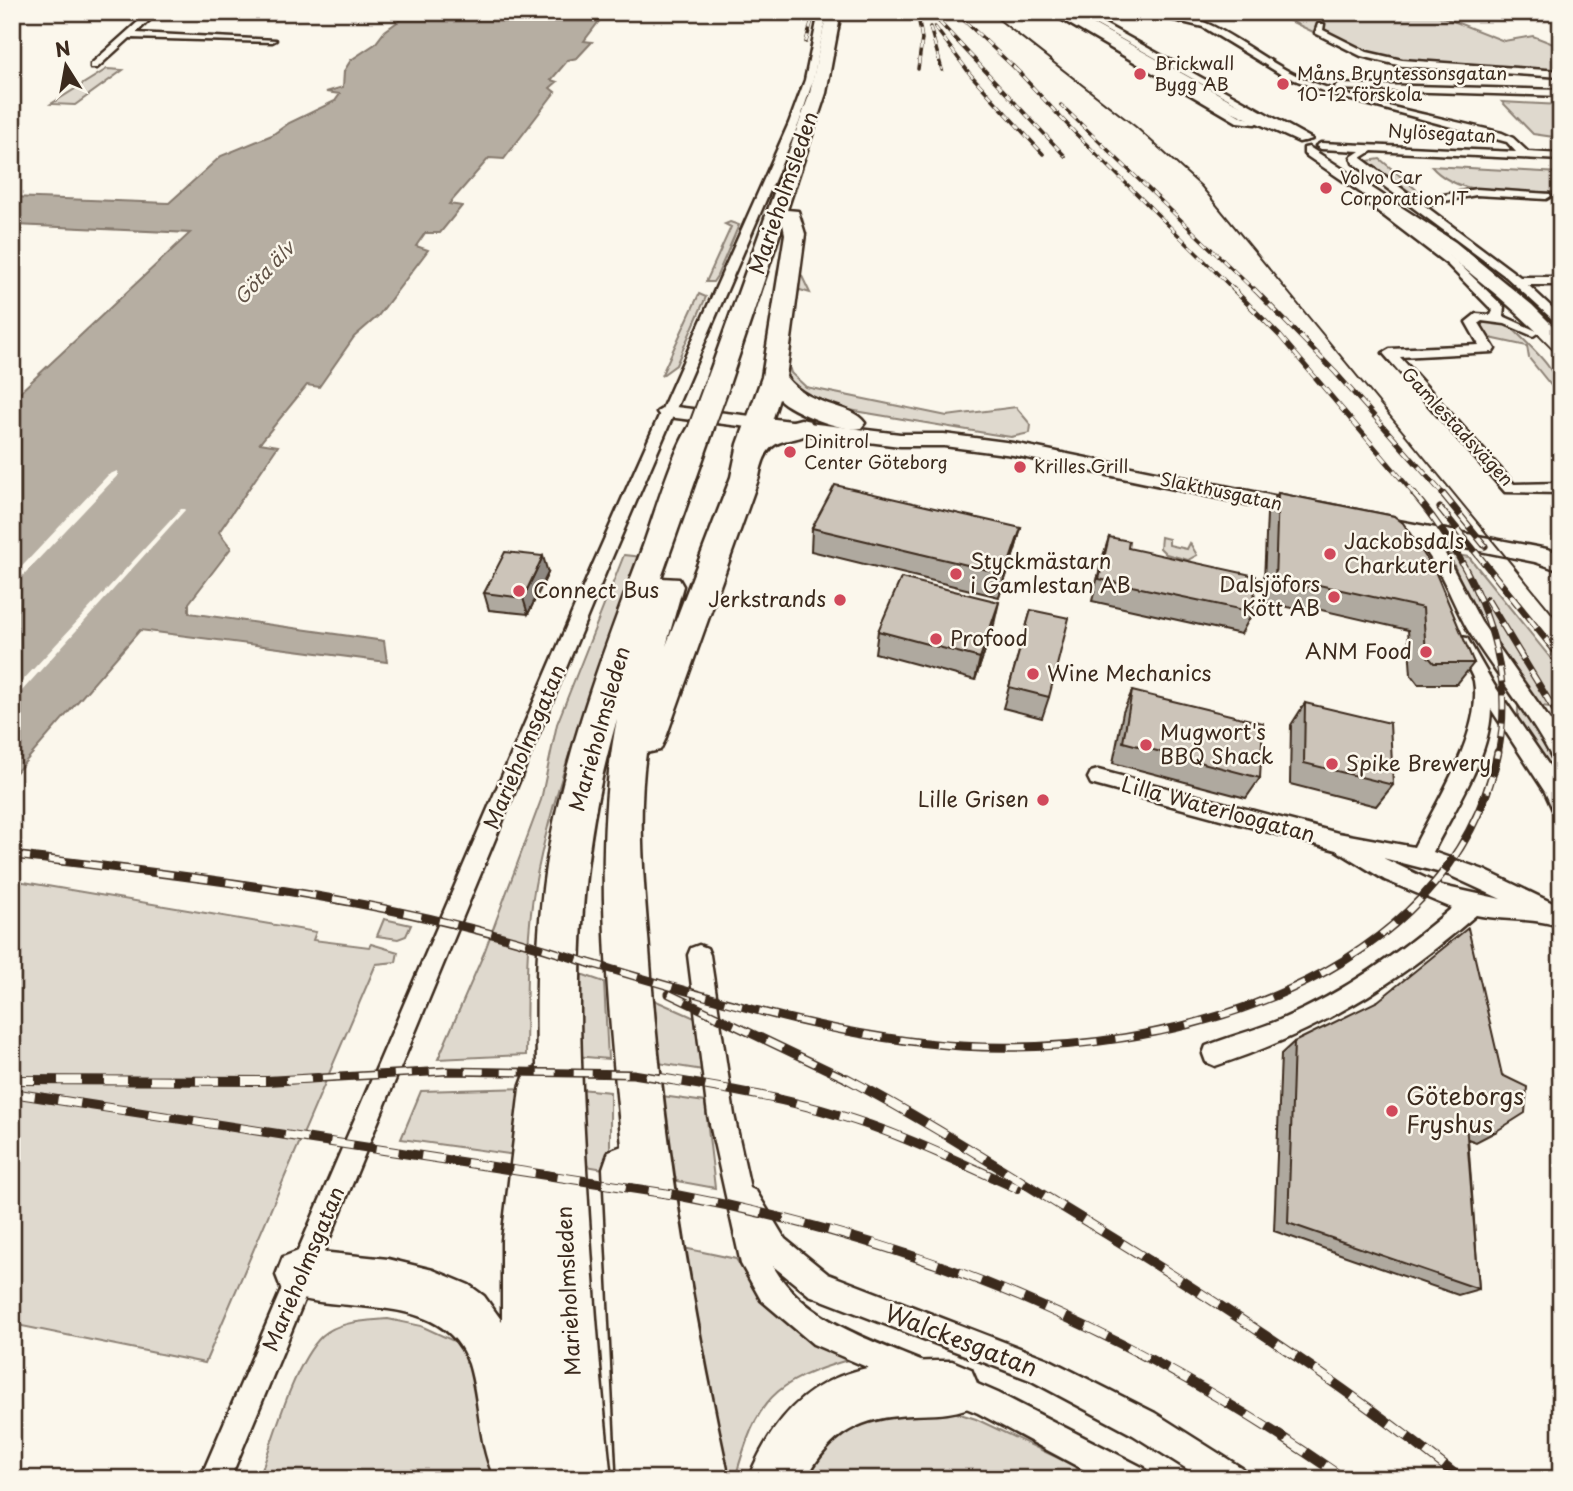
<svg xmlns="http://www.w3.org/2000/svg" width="1573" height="1491" font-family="'Playpen Sans',sans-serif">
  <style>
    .green { fill: #dfd9ce; stroke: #8d8276; stroke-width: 2 }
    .water { fill: #b6aea2; stroke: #85796d; stroke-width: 2 }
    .pier { fill: #fbf7ec }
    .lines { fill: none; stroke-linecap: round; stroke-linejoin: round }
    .street-casing { stroke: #3b2a1e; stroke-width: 5 }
    .secondary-casing { stroke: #3b2a1e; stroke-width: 5 }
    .highway-casing { stroke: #3b2a1e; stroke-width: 5 }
    .street { fill: #fbf7ec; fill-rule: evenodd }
    .secondary { fill: #fbf7ec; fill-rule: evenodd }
    .highway { fill: #fbf7ec; fill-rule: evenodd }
    .tram { stroke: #3b2a1e; stroke-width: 2 }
    .rail-far4-casing { stroke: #3b2a1e; stroke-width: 3.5 }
    .rail-far3-casing { stroke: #3b2a1e; stroke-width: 5 }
    .rail-far2-casing { stroke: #3b2a1e; stroke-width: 7 }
    .rail-far1-casing { stroke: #3b2a1e; stroke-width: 9 }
    .rail-casing { stroke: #3b2a1e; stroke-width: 10 }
    .rail-far4 { stroke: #fbf7ec; stroke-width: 2.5; stroke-dasharray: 7; stroke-linecap: butt }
    .rail-far3 { stroke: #fbf7ec; stroke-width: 3.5; stroke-dasharray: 11; stroke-linecap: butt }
    .rail-far2 { stroke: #fbf7ec; stroke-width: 4.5; stroke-dasharray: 14; stroke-linecap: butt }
    .rail-far1 { stroke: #fbf7ec; stroke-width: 6; stroke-dasharray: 18; stroke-linecap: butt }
    .rail { stroke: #fbf7ec; stroke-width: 8; stroke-dasharray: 23; stroke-linecap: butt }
    .highway-bridge-casing { stroke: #3b2a1e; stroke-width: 28; stroke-linecap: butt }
    .highway-bridge { stroke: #fbf7ec; stroke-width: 24 }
    .wall { fill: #afa99f; stroke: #3b2a1e; stroke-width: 2 }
    .shaded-wall { fill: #8f8982; stroke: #3b2a1e; stroke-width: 2 }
    .building { fill: #ccc4b9; stroke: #3b2a1e; stroke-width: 2 }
    .poi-dot { fill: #d1495b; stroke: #fbf7ec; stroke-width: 2.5 }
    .labels { text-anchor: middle; stroke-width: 5; stroke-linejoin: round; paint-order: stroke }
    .far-poi-label { font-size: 18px; fill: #3b2a1e; stroke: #fbf7ec; text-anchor: start }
    .far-street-label { font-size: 18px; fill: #3b2a1e; stroke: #fbf7ec }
    .far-water-label { font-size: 19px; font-style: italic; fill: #605246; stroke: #fbf7ec }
    .street-label { font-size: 21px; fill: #3b2a1e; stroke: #fbf7ec }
    .poi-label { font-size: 21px; fill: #3b2a1e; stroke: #fbf7ec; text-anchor: start }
    .near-poi-label { font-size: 24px; fill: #3b2a1e; stroke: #fbf7ec; text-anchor: start }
    .near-street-label { font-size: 24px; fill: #3b2a1e; stroke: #fbf7ec }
  </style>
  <rect width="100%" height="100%" fill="#fbf7ec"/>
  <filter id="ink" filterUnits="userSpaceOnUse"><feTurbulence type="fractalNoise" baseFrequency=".0143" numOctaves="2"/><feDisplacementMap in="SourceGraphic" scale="14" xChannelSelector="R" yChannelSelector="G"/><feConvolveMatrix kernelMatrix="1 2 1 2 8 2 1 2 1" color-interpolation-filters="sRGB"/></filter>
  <g filter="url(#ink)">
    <g class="green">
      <path d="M1239,12H1454L1440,16L1504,41L1533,36L1561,47V76L1399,64L1361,55L1280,16Z"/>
      <path d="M107,69L123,70L75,105L51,104Z"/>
      <path d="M1502,102L1561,105V138L1533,134Z"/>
      <path d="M1380,159L1425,197L1416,196L1367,161Z"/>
      <path d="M1431,166L1561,173V192C1519,191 1460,200 1431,166Z"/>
      <path d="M730,222L739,225L717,276L713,282H706L731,227L725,224Z"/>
      <path d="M799,270L810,293L800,290L796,295L788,363L791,373L806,387L947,416L1016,407L1031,425L1030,433L1011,437L991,434L820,405L788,385L783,373Z"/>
      <path d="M699,294L706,297L676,365L661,376Z"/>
      <path d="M1494,322L1507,323C1526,343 1561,370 1561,398L1529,358L1527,346L1490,338L1483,329V323Z"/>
      <path d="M1161,537L1169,539V545L1187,549L1190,543L1197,555L1188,560L1166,554L1160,548Z"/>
      <path d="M1449,554L1469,557L1561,671V708L1541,706L1481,628Z"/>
      <path d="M624,555L643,557C602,664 556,771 535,885C525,941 527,999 526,1055L438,1059L484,953L541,800L557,724Z"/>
      <path d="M1518,699L1546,743L1561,779H1556L1518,724Z"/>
      <path d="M12,880L316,932L313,940L369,947L371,944L398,952L396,962L376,964L205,1363L12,1324Z"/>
      <path d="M384,919L411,925L406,936L398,939L377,936Z"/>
      <path d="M572,971L604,982L608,1059L575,1056Z"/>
      <path d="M654,1000L697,1019L703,1070L658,1063Z"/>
      <path d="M527,1088L523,1156L401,1139L421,1091Z"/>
      <path d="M580,1089L610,1092V1170L580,1165Z"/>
      <path d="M662,1096L705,1102L715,1188L671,1180Z"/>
      <path d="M674,1246L736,1259C770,1312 793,1333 851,1359C772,1382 757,1399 735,1479H728Z"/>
      <path d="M388,1319L421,1326L456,1342L478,1364L503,1479H259C273,1440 293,1364 322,1336C338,1321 367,1321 388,1319Z"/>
      <path d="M938,1407L976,1419L1102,1479H796L858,1413Z"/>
    </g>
    <path class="water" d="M411,12H606L584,41L592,42L577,58L568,60L551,80L557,82L550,88L555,92L504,159L489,158L449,204L462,206L440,233H425L416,246L428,250L378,316L354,337L319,387L307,385L260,443L278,446L219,532L231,548L189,603V613L384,641L387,662L140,630L12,777V393H19L190,233L15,225L12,224V197L169,203L221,156L272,135L289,123L335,101L340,94L326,92L343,87L344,71L351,60L375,44L385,31Z"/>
    <g class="pier">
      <path d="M117,471L118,475L12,587V577L108,475Z"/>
      <path d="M181,509H186L12,702V692Z"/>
    </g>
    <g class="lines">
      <g class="street-casing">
        <g id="street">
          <path d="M149,12H158L136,33L276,40L272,42L130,38L97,68H91V64Z"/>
          <path d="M819,12H827L813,80L799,123L607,569L230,1479H200L591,569L789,123L805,80Z"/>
          <path d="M1049,12H1059L1242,117L1260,121L1255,124L1237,122Z"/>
          <path d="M1073,12H1083L1312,139L1304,141Z"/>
          <path d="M1145,13C1199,5 1242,46 1286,70C1343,101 1438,116 1502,133L1513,138L1528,152L1561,154V160L1372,151L1361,158L1417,200L1476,189L1550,194L1551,196L1546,199L1476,195L1424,205L1520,277H1561V285H1528L1561,316V327L1505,276L1353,163L1351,157L1360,151L1321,149L1316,146L1321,143L1516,152L1507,142L1333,95L1282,75L1203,27Z"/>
          <path d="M1318,24H1324L1323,30L1367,52L1402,60L1561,71V77L1402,66L1361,56L1315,33Z"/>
          <path d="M1337,84L1561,90V96L1334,89Z"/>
          <path d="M1376,195L1381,198L1378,201L1456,261L1504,307L1503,316L1539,332L1533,336L1505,324L1482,321L1479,323L1495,349L1493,352L1400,357L1514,484L1561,483V493L1505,492L1383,353L1390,349L1479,345L1466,322L1476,314L1491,315L1493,311L1448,265L1367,203V199Z"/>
          <path d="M1416,527L1422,528L1442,548L1481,622L1559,733L1561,764L1554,761C1530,715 1496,675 1468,630C1452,602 1442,570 1421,545L1414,548L1406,543L1408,532Z"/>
          <path d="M1461,637L1467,638L1494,685L1561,783V814L1554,812L1545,792L1491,709C1490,758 1454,809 1433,852L1484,870L1561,907V927C1534,917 1504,921 1476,915C1394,986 1318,1032 1215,1066L1206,1062L1203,1054L1206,1046C1231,1036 1257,1030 1282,1019C1345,992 1400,952 1452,908L1385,880L1336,850L1098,786L1091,784L1088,778L1091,772L1098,770L1338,833L1414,847C1436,803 1483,731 1474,681C1471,669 1458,654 1452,643ZM1383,858L1449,875L1501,899L1442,886Z"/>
          <path d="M699,945L707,948L710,955L734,1115L750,1188L756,1191L785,1239L828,1274L1048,1359L1155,1413L1242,1468L1246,1479H1203L1133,1435L1030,1380L809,1295L773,1266C804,1321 874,1341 928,1364L933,1374L928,1384L918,1389L813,1344L761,1300L741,1264L708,1115L688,955L691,948Z"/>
          <path d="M952,1373L998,1393L1144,1468L1148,1479H1101L978,1413L942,1398L937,1388L942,1378Z"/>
        </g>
      </g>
      <g class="secondary-casing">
        <g id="secondary">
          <path d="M1058,12H1072L1228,99L1311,139L1299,142L1218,105Z"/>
          <path d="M1309,147L1455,242L1532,305L1561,334V351L1554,349C1480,272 1392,214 1304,154V148Z"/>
          <path d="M667,406L900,434H944L1013,443L1308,503L1316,505L1319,510L1316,515L1308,517L1013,455L944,446H900L660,416L657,412Z"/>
          <path d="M1372,516L1547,549L1561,554V571L1535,562L1364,528L1361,523L1364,518Z"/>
        </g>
      </g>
      <g class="highway-casing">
        <g id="highway">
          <path d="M827,12H841L826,93L787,210L798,211L805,234L786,377C811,409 850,402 865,423L861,428C845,433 792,412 779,399L770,427L801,419L810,421L814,427C797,451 768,424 759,477L665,740L660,750L646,753C637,818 644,884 649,949C661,1128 691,1304 729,1479H618L603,1168L609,1151L622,1146C609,1013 591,850 617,719C573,870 577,996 585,1151C591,1260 599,1370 611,1479H502L493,1474C478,1440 480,1400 469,1364C443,1288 341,1317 283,1293L276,1275L283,1257L301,1250L388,1259L433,1270L469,1285L484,1296L502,1321V1240L520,1088L526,1072L537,1068C536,1000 536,933 546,866C563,756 604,649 643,546C655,513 673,449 692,422H710L714,428L661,578L679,579L683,586L666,646L731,477L738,444L762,377L785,234L783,224L729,385L726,390H708L705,385L810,93Z"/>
          <path d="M952,1361L971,1369L979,1388L971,1407C951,1415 934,1414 912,1415C861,1417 831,1432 806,1479H748C789,1379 850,1360 952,1361Z"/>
        </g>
      </g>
      <use href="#street" class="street"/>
      <use href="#secondary" class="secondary"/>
      <use href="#highway" class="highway"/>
      <path class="tram" d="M989,12L1136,127L1201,186L1561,624"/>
      <g class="rail-far4-casing">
        <g id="rail-far4">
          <path d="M930,12L1065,156"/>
          <path d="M955,12L1020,73"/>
          <path d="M918,16L922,39L918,69"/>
          <path d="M930,27L942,70"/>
          <path d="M935,27L970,74L1043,154"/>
          <path d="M806,42L814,12"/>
          <path d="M1013,66L1076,134L1235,291"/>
          <path d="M1061,105L1255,291"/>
        </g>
      </g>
      <g class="rail-far3-casing">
        <g id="rail-far3">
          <path d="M1233,289L1280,336L1415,495"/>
          <path d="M1254,289L1335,372L1444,495"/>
        </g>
      </g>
      <g class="rail-far2-casing">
        <g id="rail-far2">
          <path d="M1414,494C1474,565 1518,659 1498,754"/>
          <path d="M1443,494L1485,546"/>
          <path d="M1440,508L1561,658"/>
          <path d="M1487,599L1561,721"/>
        </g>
      </g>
      <g class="rail-far1-casing">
        <g id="rail-far1">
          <path d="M12,855C214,880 400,898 594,965"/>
          <path d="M586,962C708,997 833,1038 961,1046C1166,1058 1449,983 1498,752"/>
          <path d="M669,994L849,1080"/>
          <path d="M286,1080L447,1071L633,1074L671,1080"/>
        </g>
      </g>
      <g class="rail-casing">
        <g id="rail">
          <path d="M660,1078C720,1088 780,1097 838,1115C900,1133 958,1162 1017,1188"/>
          <path d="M846,1078C920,1117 990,1162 1061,1206C1199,1290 1335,1377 1461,1479"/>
          <path d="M12,1080L267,1081L318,1078"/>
          <path d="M12,1093L676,1195C933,1243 1131,1331 1345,1479"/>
        </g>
      </g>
      <use href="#rail-far4" class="rail-far4"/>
      <use href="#rail-far3" class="rail-far3"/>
      <use href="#rail-far2" class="rail-far2"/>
      <use href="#rail-far1" class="rail-far1"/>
      <use href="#rail" class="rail"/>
      <g class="highway-bridge-casing">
        <path id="highway-bridge" d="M701,428L717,385"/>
      </g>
      <use href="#highway-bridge" class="highway-bridge"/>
    </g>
    <g class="wall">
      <path d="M1278,493L1394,516L1474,663L1457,684H1418L1411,675L1408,630L1300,605L1297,609L1263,602L1267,514Z"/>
      <path d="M812,528H1021L1015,550L999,597L811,551Z"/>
      <path d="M1109,537L1128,548L1253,612L1241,634L1092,601L1102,559Z"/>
      <path d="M548,573L528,614L489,610L484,593Z"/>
      <path d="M1031,610L1049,697L1042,718L1003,708Z"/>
      <path d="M994,624L975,680L875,653L878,631Z"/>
      <path d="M1132,691L1260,778L1246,798L1113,763L1123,712Z"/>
      <path d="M1305,703L1393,785L1376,806L1290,784L1291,725Z"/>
      <path d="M1294,1042L1495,1132L1476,1142L1468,1139L1479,1289L1458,1295L1274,1231L1281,1054Z"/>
    </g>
    <g class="shaded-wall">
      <path d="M1021,528L1015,550L999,597L1005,574Z"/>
      <path d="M543,556L548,573L528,614L523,598Z"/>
      <path d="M999,602L994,624L975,680L980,658Z"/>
    </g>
    <g class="building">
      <path d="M835,485L1021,528L1005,574L812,528Z"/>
      <path d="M1278,493L1394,516L1403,523L1435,571L1474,663H1434L1426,654L1423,608L1310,583V588L1275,581Z"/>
      <path d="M1109,537L1129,541L1128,548L1256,576L1253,612L1099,579Z"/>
      <path d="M505,552L543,556L523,598L484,593Z"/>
      <path d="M901,578L999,602L980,658L878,631Z"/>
      <path d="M1031,610L1069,618L1049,697L1009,687Z"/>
      <path d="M1132,691L1263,723L1260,778L1123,742Z"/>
      <path d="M1305,703L1390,723L1393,785L1304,763Z"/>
      <path d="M1468,928L1502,1075L1527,1087L1525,1113L1495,1132L1466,1123L1479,1289L1288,1223L1294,1042L1378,1001Z"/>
    </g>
  </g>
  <g class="poi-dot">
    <circle cx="1140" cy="74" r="7"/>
    <circle cx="1283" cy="84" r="7"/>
    <circle cx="1326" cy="188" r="7"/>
    <circle cx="790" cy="452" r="7"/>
    <circle cx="1020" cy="467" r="7"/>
    <circle cx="1330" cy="554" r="7"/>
    <circle cx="956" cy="574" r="7"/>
    <circle cx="519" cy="591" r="7"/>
    <circle cx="1334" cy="597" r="7"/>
    <circle cx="840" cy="600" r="7"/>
    <circle cx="936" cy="639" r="7"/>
    <circle cx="1426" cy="652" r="7"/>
    <circle cx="1033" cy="674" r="7"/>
    <circle cx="1146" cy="745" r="7"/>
    <circle cx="1332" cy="764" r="7"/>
    <circle cx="1043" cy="800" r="7"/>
    <circle cx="1392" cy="1111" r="7"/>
  </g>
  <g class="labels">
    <g class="far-poi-label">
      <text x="1154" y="70">Brickwall<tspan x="1154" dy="21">Bygg AB</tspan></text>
      <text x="1297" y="80">Måns Bryntessonsgatan<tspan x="1297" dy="21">10-12 förskola</tspan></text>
      <text x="1340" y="184">Volvo Car<tspan x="1340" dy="21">Corporation IT</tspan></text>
      <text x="804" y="448">Dinitrol<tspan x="804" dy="21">Center Göteborg</tspan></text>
      <text x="1034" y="473">Krilles Grill</text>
    </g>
    <g class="far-street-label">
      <text transform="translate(1442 134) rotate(3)" y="6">Nylösegatan</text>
      <text transform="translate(1457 427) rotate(47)" y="6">Gamlestadsvägen</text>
      <text transform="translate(1221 492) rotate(12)" y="6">Slakthusgatan</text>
    </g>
    <g class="far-water-label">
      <text transform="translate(264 273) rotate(-47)" y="7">Göta älv</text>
    </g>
    <g class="street-label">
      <text transform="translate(784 193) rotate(-71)" y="7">Marieholmsleden</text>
      <text transform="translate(600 729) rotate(-74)" y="7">Marieholmsleden</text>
      <text transform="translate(525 747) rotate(-67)" y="7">Marieholmsgatan</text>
      <text transform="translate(1218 810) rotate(15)" y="7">Lilla Waterloogatan</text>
      <text transform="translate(304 1269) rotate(-67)" y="7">Marieholmsgatan</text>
      <text transform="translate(569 1291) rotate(-93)" y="7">Marieholmsleden</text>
    </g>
    <g class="poi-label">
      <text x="1344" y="549">Jackobsdals<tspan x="1344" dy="24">Charkuteri</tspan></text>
      <text x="970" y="569">Styckmästarn<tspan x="970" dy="24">i Gamlestan AB</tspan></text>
      <text x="1320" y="592" text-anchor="end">Dalsjöfors<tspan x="1320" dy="24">Kött AB</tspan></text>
      <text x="533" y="598">Connect Bus</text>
      <text x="826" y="607" text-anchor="end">Jerkstrands</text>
      <text x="950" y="646">Profood</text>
      <text x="1412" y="659" text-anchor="end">ANM Food</text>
      <text x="1047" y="681">Wine Mechanics</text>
      <text x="1160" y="740">Mugwort's<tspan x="1160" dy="24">BBQ Shack</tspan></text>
      <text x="1346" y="771">Spike Brewery</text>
      <text x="1029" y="807" text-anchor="end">Lille Grisen</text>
    </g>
    <g class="near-poi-label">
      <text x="1406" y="1105">Göteborgs<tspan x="1406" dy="28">Fryshus</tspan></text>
    </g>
    <g class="near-street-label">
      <text transform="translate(961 1341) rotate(21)" y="8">Walckesgatan</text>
    </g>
  </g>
  <rect width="1573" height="1491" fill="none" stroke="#fbf7ec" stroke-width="42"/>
  <rect x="21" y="21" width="1531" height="1449" fill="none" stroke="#3b2a1e" stroke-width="2.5" filter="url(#ink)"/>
  <g transform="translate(66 66) rotate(349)" stroke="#fbf7ec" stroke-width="5" paint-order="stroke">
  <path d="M0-5L12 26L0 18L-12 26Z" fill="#3b2a1e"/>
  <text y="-10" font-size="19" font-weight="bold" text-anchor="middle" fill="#3b2a1e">N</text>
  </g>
</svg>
